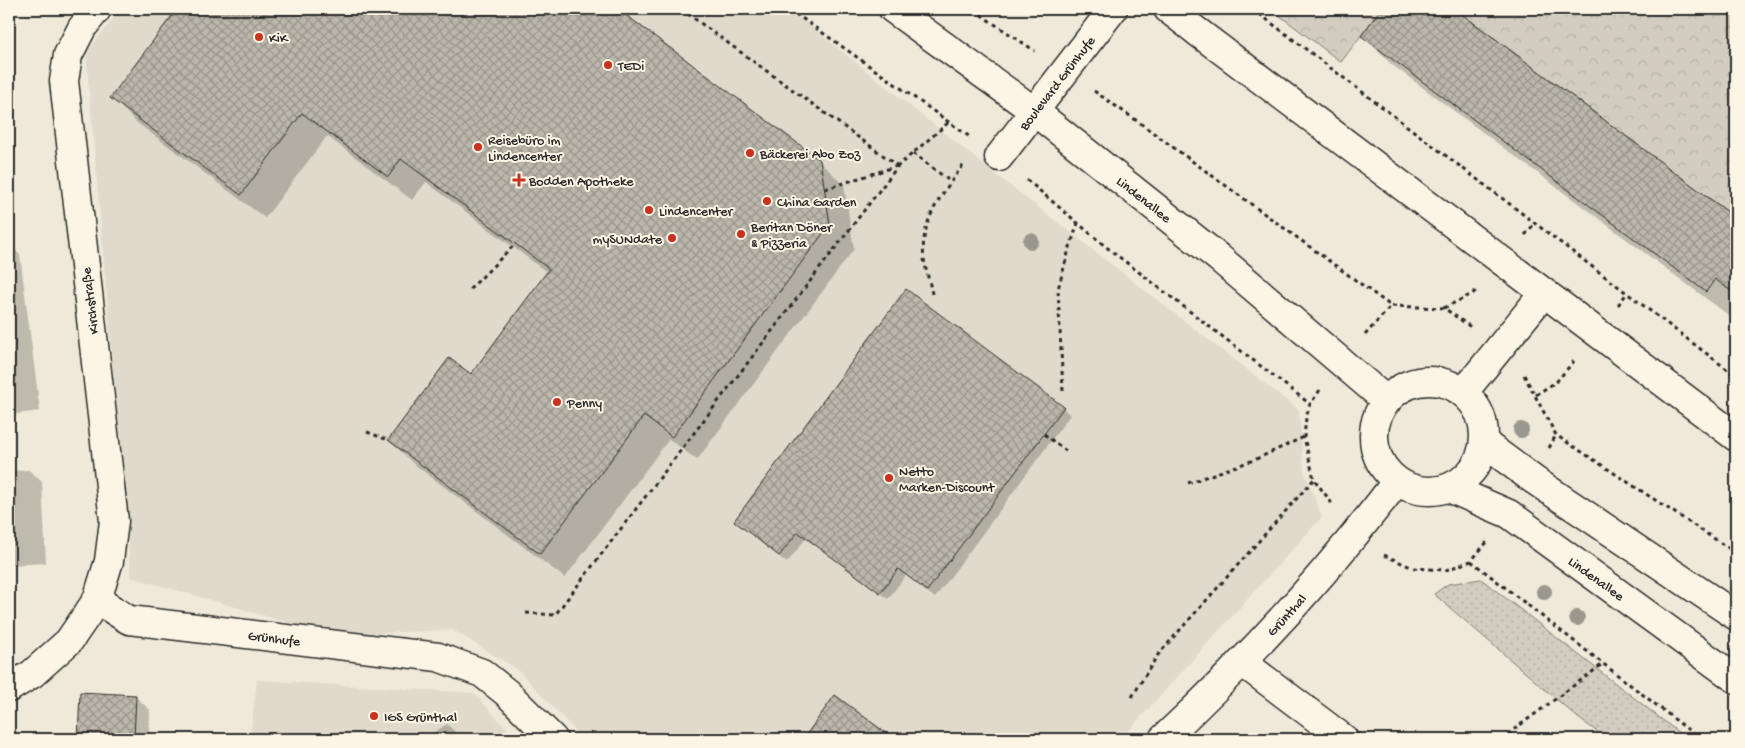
<svg xmlns="http://www.w3.org/2000/svg" width="1745" height="748" font-family="'Gochi Hand',sans-serif">
  <style>
    .built { fill: #e0dacc }
    .grass { fill: url(#grass-dots); stroke: #7e7c76 }
    .forest { fill: url(#forest-crowns); stroke: #7e7c76 }
    .shadow { fill: #0003 }
    .building { fill: url(#building-cross-hatch); stroke: #2b2b2b }
    .lines { fill: none; stroke-linecap: round; stroke-linejoin: round }
    .pedestrian-casing { stroke: #2b2b2b; stroke-width: 31 }
    .minor-casing { stroke: #2b2b2b; stroke-width: 31 }
    .path { stroke: #2b2b2b; stroke-width: 3; stroke-dasharray: 4 4; stroke-linecap: butt }
    .pedestrian { stroke: #fcf5e5; stroke-width: 28 }
    .minor { stroke: #fcf5e5; stroke-width: 28 }
    .tree { fill: #9a978e }
    .poi-dot { fill: #c8321e; stroke: #fcf5e5; stroke-width: 2 }
    .labels { text-anchor: middle; stroke-width: 4; stroke-linejoin: round; paint-order: stroke }
    .poi-label { font-size: 14px; fill: #2b2b2b; stroke: #fcf5e5; text-anchor: start }
    .street-label { font-size: 14px; fill: #2b2b2b; stroke: #fcf5e5 }
  </style>
  <defs>
    <pattern id="grass-dots" width="8" height="8" patternUnits="userSpaceOnUse" patternTransform="scale(1.25)"><rect width="8" height="8" fill="#d2cdc0"/><path d="M2 2h.1M6 6h.1" fill="none" stroke="#b4b0a5" stroke-width="1.8" stroke-linecap="round"/></pattern>
    <pattern id="forest-crowns" width="20" height="18" patternUnits="userSpaceOnUse" patternTransform="scale(1.25)"><rect width="20" height="18" fill="#d2cdc0"/><path d="M2 6a3 3 0 1 1 6 0M12 15a3 3 0 1 1 6 0" fill="none" stroke="#b4b0a5"/></pattern>
    <pattern id="building-cross-hatch" width="8" height="8" patternUnits="userSpaceOnUse" patternTransform="scale(1.25)"><rect width="8" height="8" fill="#bcb7ac"/><path d="M0 0l8 8M0 8l8-8" fill="none" stroke="#99958c"/></pattern>
  </defs>
  <rect width="100%" height="100%" fill="#efe9da"/>
  <filter id="ink" filterUnits="userSpaceOnUse"><feTurbulence type="fractalNoise" baseFrequency=".02" numOctaves="2"/><feDisplacementMap in="SourceGraphic" scale="10" xChannelSelector="R" yChannelSelector="G"/><feConvolveMatrix kernelMatrix="1 2 1 2 8 2 1 2 1" color-interpolation-filters="sRGB"/></filter>
  <g filter="url(#ink)">
    <g class="built">
      <path d="M121,9H789L999,177L1299,410L1304,471L1322,517L1121,739H583L517,669L453,630L331,635L131,577L86,53Z"/>
      <path d="M257,680L474,693L516,739H250Z"/>
    </g>
    <path class="grass" d="M1481,579L1687,739H1607L1577,717L1434,594L1448,584Z"/>
    <g class="forest">
      <path d="M1271,9H1381L1341,62Z"/>
      <path d="M1455,9H1736V218Z"/>
    </g>
    <g class="shadow">
      <path d="M178,9H616L819,161L844,185L854,249L697,460L669,439L565,578L414,464L389,440L471,376L548,273L426,182L412,200L327,136L265,218L136,122L112,98Z"/>
      <path d="M1383,9H1452L1736,219V318L1735,320L1391,64L1363,36Z"/>
      <path d="M9,244L20,255L40,411L9,415Z"/>
      <path d="M1063,408L1070,415L935,598L906,575L888,599L806,538L787,563L735,521Z"/>
      <path d="M29,470L42,482L46,563L9,565V471Z"/>
      <path d="M81,693L135,696L150,710L149,739H79Z"/>
      <path d="M836,697L892,739H805Z"/>
      <path d="M447,724L462,739H424Z"/>
    </g>
    <g class="building">
      <path d="M177,9H618L820,160L830,224L672,437L644,416L540,554L388,440L449,358L471,374L549,269L401,159L388,177L302,113L241,195L110,98Z"/>
      <path d="M1381,9H1455L1736,218V295L1715,279L1706,292L1361,36Z"/>
      <path d="M906,289L1064,407L927,591L898,569L880,593L798,532L779,556L734,521Z"/>
      <path d="M80,692L136,695L134,739H78Z"/>
      <path d="M835,695L894,739H803Z"/>
    </g>
    <g class="lines">
      <g class="pedestrian-casing">
        <g id="pedestrian">
          <path d="M1168,9L1199,33"/>
          <path id="s1" d="M999,157L1113,9"/>
        </g>
      </g>
      <g class="minor-casing">
        <g id="minor">
          <path id="s2" d="M893,9L1034,111L1219,258L1387,401"/>
          <path d="M1199,33L1736,437"/>
          <circle cx="1429" cy="436" r="55"/>
          <path d="M1463,393L1544,293"/>
          <path d="M1484,443L1534,480L1736,616"/>
          <path id="s3" d="M1449,488L1509,514L1736,679"/>
          <path id="s4" d="M97,600L129,620L438,657L482,673L507,693L553,739"/>
          <path d="M1242,662L1344,739"/>
          <path d="M9,688L32,674L69,641L97,600L109,561L114,521L64,81L68,55L82,28L97,9"/>
          <path id="s5" d="M1163,739C1248,660 1327,573 1397,481"/>
        </g>
      </g>
      <g class="path">
        <path d="M681,9L898,166"/>
        <path d="M789,9L970,137"/>
        <path d="M975,9L984,17L1035,51"/>
        <path d="M1253,9L1736,376"/>
        <path d="M1094,91L1133,118L1391,306"/>
        <path d="M913,153L951,182"/>
        <path d="M1027,180L1105,246L1310,404"/>
        <path d="M825,189L897,166"/>
        <path d="M1525,235L1535,223"/>
        <path d="M470,289L515,244"/>
        <path d="M932,294C930,283 926,271 924,259C919,221 943,193 964,164"/>
        <path d="M1618,305L1627,293"/>
        <path d="M1444,308L1472,294L1478,289"/>
        <path d="M1365,335L1391,306L1444,308L1472,328"/>
        <path d="M1524,375L1556,435L1736,553"/>
        <path d="M1320,390L1310,404L1306,418L1304,437L1314,479L1333,505"/>
        <path d="M1063,391L1058,289L1068,253L1078,223"/>
        <path d="M1536,395L1557,381L1574,361"/>
        <path d="M367,432L388,440"/>
        <path d="M1044,434L1066,451"/>
        <path d="M1549,448L1556,435"/>
        <path d="M1188,483L1254,460L1304,437"/>
        <path d="M1384,555L1413,568L1446,570L1471,561L1487,542"/>
        <path d="M1471,561L1700,739"/>
        <path d="M526,613L555,615L898,166L949,122"/>
        <path d="M1132,697L1157,656L1314,479"/>
        <path d="M1501,739L1603,664"/>
      </g>
      <use href="#pedestrian" class="pedestrian"/>
      <use href="#minor" class="minor"/>
    </g>
    <g class="tree">
      <circle cx="1031" cy="241" r="8"/>
      <circle cx="1521" cy="430" r="8"/>
      <circle cx="1544" cy="592" r="8"/>
      <circle cx="1577" cy="618" r="8"/>
    </g>
  </g>
  <g class="poi-dot">
    <circle cx="259" cy="37" r="5"/>
    <circle cx="608" cy="65" r="5"/>
    <circle cx="478" cy="147" r="5"/>
    <circle cx="750" cy="153" r="5"/>
    <path d="M516.5 172.5h5v5h5v5h-5v5h-5v-5h-5v-5h5z"/>
    <circle cx="767" cy="201" r="5"/>
    <circle cx="649" cy="210" r="5"/>
    <circle cx="741" cy="234" r="5"/>
    <circle cx="672" cy="238" r="5"/>
    <circle cx="557" cy="402" r="5"/>
    <circle cx="889" cy="478" r="5"/>
    <circle cx="374" cy="716" r="5"/>
  </g>
  <g class="labels">
    <g class="poi-label">
      <text x="269" y="42">KiK</text>
      <text x="618" y="70">TEDi</text>
      <text x="488" y="144">Reisebüro im<tspan x="488" dy="16">Lindencenter</tspan></text>
      <text x="760" y="158">Bäckerei Abo Zoz</text>
      <text x="529" y="185">Bodden Apotheke</text>
      <text x="777" y="206">China Garden</text>
      <text x="659" y="215">Lindencenter</text>
      <text x="751" y="231">Beritan Döner<tspan x="751" dy="16">&amp; Pizzeria</tspan></text>
      <text x="662" y="243" text-anchor="end">mySUNdate</text>
      <text x="567" y="407">Penny</text>
      <text x="899" y="475">Netto<tspan x="899" dy="16">Marken-Discount</tspan></text>
      <text x="384" y="721">IGS Grünthal</text>
    </g>
    <g class="street-label">
      <text dy="5" stroke="none"><textPath href="#s1" startOffset="94">Boulevard Grünhufe</textPath></text>
      <text dy="5" stroke="none"><textPath href="#s2" startOffset="315">Lindenallee</textPath></text>
      <text transform="translate(89 301) rotate(-97)" y="5">Kirchstraße</text>
      <text dy="5" stroke="none"><textPath href="#s3" startOffset="174">Lindenallee</textPath></text>
      <text dy="5" stroke="none"><textPath href="#s5" startOffset="175">Grünthal</textPath></text>
      <text dy="5" stroke="none"><textPath href="#s4" startOffset="184">Grünhufe</textPath></text>
    </g>
  </g>
  <rect width="1745" height="748" fill="none" stroke="#fcf5e5" stroke-width="30"/>
  <rect x="15" y="15" width="1715" height="718" fill="none" stroke="#2b2b2b" stroke-width="2" filter="url(#ink)"/>
</svg>
